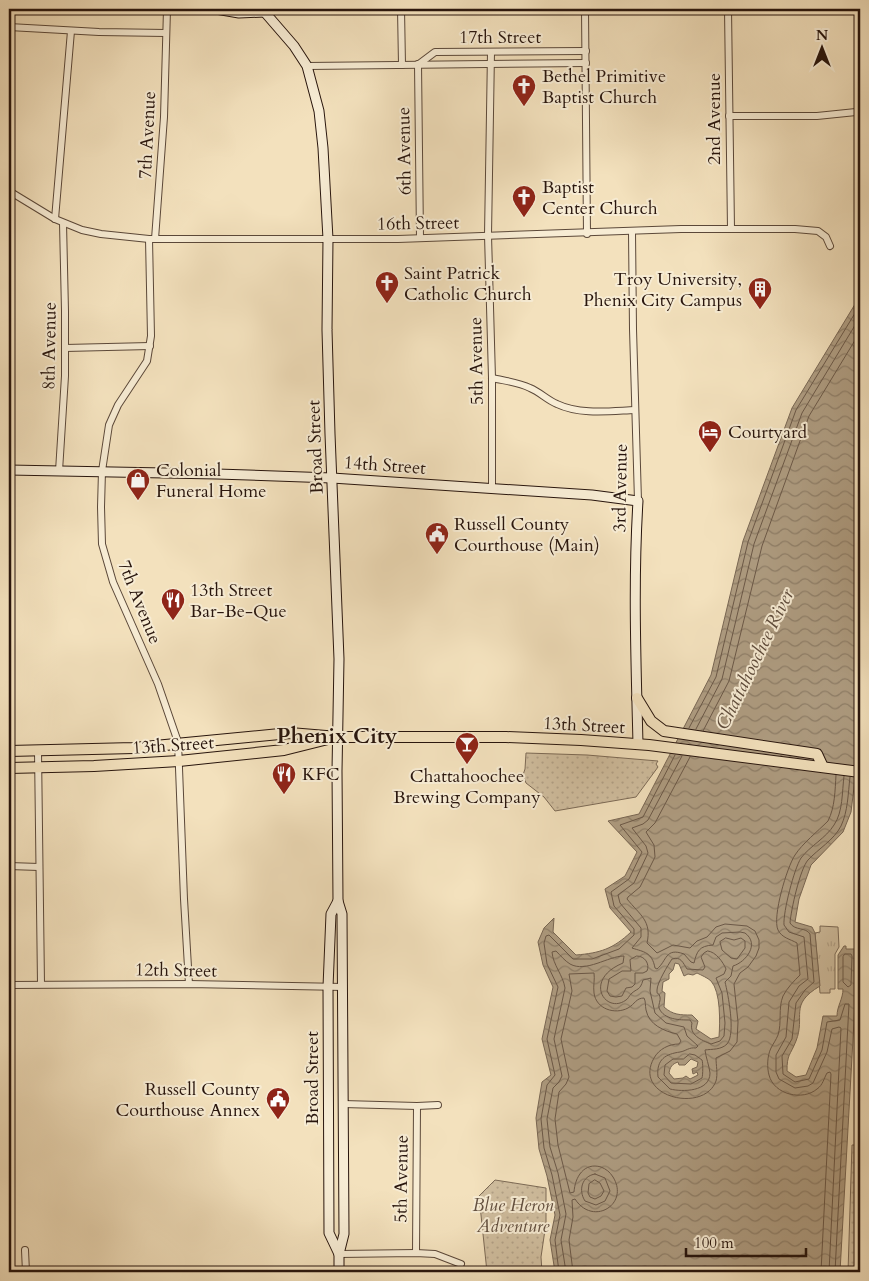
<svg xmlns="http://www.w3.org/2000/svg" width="869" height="1281" font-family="Cardo,serif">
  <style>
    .grass { fill: url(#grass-tufts); stroke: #7c6a56 }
    .park { fill: url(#park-dots); stroke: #7c6a56 }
    .water { fill: url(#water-waves); stroke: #786653; fill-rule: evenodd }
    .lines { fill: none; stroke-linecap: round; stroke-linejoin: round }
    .shore { stroke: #6b5847; stroke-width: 1 }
    .street-casing { stroke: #5b4839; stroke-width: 8 }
    .secondary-casing { stroke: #28150d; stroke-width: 11 }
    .primary-casing { stroke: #28150d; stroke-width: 12 }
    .street { stroke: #f7ecd4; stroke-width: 6 }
    .secondary { stroke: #f7ecd4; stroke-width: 9 }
    .primary { stroke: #f3e1bd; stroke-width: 10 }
    .labels { text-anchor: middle; stroke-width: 4; stroke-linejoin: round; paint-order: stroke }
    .street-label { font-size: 18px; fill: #28150d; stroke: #f7ecd4 }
    .poi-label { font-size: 18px; fill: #28150d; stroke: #f7ecd4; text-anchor: start }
    .park-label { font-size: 18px; font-style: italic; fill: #635040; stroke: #f7ecd4 }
    .water-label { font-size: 19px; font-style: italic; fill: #5e4b3b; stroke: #f7ecd4 }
    .district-label { font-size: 22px; font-weight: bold; fill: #28150d; stroke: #f7ecd4 }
  </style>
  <defs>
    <pattern id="grass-tufts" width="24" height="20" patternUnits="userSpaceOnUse" patternTransform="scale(1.25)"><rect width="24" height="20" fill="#d0be9f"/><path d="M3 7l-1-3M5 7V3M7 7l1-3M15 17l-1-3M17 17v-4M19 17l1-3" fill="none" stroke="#b3a288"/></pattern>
    <pattern id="park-dots" width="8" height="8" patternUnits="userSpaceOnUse" patternTransform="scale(1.25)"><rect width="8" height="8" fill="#d0be9f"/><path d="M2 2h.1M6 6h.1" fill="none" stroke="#b3a288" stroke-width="1.8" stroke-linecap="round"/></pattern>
    <pattern id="water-waves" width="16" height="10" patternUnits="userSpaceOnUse" patternTransform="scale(1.25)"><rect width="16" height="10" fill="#ae9c81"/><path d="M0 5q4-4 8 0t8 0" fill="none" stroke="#8e7e68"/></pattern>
  </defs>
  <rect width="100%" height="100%" fill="#f3e1bd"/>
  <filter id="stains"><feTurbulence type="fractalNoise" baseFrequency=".004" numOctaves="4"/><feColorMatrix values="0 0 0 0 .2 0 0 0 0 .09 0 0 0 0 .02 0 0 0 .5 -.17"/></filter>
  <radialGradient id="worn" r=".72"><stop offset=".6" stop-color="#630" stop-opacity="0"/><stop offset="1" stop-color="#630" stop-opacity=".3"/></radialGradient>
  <path class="grass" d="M820,926L838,927L839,947L835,954V989H830V993H820L815,933L820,932Z"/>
  <g class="park">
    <path d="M526,753L587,755L658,761L656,764L658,767L636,797L555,811L544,797L526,783L523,775L525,769Z"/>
    <path d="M852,1145H860V1272H848Z"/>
    <path d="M495,1180L546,1188V1223L541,1257L542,1272H487L479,1196Z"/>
  </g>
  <path class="water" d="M860,296V738L851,812L843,832L811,865L799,899L795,922L812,927L815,933L820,986C788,1005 806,1016 796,1041C790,1056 787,1054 787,1071L796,1077L806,1075L817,1048L823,1016H837C837,1006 843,999 843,989H838V955L844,946H846V949H858L840,1272H555L550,1240L555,1215L547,1176L539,1149L536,1118L542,1082L551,1075L542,1039L553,987L543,965L538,942L544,928L554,918L553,932L576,955C600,953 613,949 631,932L610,908L605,889L625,876L637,852L608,821L639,814L711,675L743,541L792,408ZM675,963L679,964L684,976L688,974L693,975L697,973C701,975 708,978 711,981C721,992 720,1023 719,1037L711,1039L696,1029L698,1021L692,1015C680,1015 673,1015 664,1007L665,993L662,991L663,982L669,979V974L673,970ZM691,1059L698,1062L697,1067L692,1069L693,1074L697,1072L698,1075L690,1079L686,1076L683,1078L674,1079L669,1073C670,1067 672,1064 678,1062L679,1065H685Z"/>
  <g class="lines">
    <g class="shore">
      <path d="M689,728L716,677L748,542L796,410L860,305"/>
      <path d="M696,729L722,679L754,544L802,413L860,317"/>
      <path d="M703,731L729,681L762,546L809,416L860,332"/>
      <path d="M726,938L734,940L741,938L745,941V948L737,959L731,958L722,950L720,942Z"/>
      <path d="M708,951C716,952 723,962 726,969L724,974L716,978L722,993L725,1023L724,1036L720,1041L711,1044C701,1040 689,1035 692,1023L690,1020C680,1020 664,1020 659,1008C658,1005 661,1000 660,997C658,990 657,997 657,990C657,983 668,965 672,959C681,956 683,963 687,969L703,970L705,967L701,957L704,953Z"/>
      <path d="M845,954H851L852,956L851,985L848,987L843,982V957Z"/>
      <path d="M637,956C645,956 650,964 647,971L643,973H635V984L632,987L626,988L622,996L616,997L610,996L607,991L609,979L622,971H631L630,960Z"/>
      <path d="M690,1054L695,1055L702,1060C703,1062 703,1075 702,1078L691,1084L671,1083L664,1075L665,1065L673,1059H683Z"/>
      <path d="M595,1174L605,1178L610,1191L605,1201L596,1205L585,1201C578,1190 582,1176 595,1174Z"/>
      <path d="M595,1180L600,1183L604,1191L601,1196L595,1199L590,1197L588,1193L589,1184Z"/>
      <path d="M559,1272L555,1240L560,1215L552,1175L544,1148L541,1119L547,1085L555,1075L547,1039L558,987L547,964L544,943L546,936L549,935L573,959H592L619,949L634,935V929L614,906L611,892L629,879L642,852L620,825L643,817L675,755"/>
      <path d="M566,1272L561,1240L566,1214L558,1173L550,1147L547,1119L553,1088L559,1082L562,1076L554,1039L565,988C563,975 553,965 552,952L556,951C560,955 565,961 570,964C586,973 608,956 624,956L623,963C582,980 606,1015 626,1000C628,999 629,996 631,994C637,988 640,991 643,980L651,978L650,991L655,1013L666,1023L684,1027L687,1036L698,1046L696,1048C689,1047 686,1051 680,1052C666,1054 656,1059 658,1077L670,1089C682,1092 710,1092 710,1073C709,1065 706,1058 705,1050C712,1049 721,1050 727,1044C736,1034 728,994 725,982L731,976L733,966C746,962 760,944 745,933L740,932L722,933L716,937L713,945C699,946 697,951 694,963L691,962L684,954C665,947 667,961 657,969L655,968C652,952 644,952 632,948L641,937V928L620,903L618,895L634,883L648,853L646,846L632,828L643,824L648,820L682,756"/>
      <path d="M573,1272L569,1240L573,1217L572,1200L575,1199C593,1227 630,1204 613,1177C610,1172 606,1169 601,1167C584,1162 575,1177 574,1192L570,1193L558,1145L555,1119L559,1092L566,1084L569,1077L561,1039L572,991L569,974L594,973C595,979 593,986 594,993C596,1009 615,1015 628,1008C635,1004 636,998 644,998C646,1002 645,1005 646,1010C649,1025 664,1031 677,1034L681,1041L679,1044C669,1044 659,1049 654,1058C632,1097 704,1114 716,1081C718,1074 716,1065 716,1058L730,1051L737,1042L738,1022L734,984L740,973L748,967L756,956L759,948V940L755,931L747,926L725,924L716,927L707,937L697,941L690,948L673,945L657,953L647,943C652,921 640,915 627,899L628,897L640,887L655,857L654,845L646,832L655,823L690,757"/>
      <path d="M821,1272L831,1074L830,1072L827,1073C824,1078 823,1085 817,1089C803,1101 774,1095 769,1075C767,1068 767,1056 771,1048C773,1044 776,1040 778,1035C782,1023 778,1008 783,996C787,988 794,981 800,975L797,943C790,939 782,938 778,930C772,917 787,867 795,855C802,844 818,831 828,821C835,807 835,791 836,775"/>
      <path d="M829,1272L841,1028L839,1027L832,1029L827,1052L813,1083L808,1086L795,1088L779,1079L776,1072V1055L786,1037L789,1002L799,986L808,979L804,937L789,932L784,925C783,912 794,869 801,858C810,846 826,838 834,825C843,812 842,792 844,776"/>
      <path d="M835,1272L849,1004H845L840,1020L827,1022L822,1050L809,1079L795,1082L783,1074L782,1056L792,1039L796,1003L805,990L814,982L810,934C806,927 795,931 790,923C791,910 800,869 808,860C818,849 834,840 841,826C848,811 848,794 850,777"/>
    </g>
    <g class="street-casing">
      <g id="street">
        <path d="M401,9L402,65"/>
        <path d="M585,9L587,234"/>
        <path d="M728,9L731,229"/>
        <path d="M9,27L99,32L166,33"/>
        <path d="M491,52L488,235L492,378V489"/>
        <path d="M418,64L420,238"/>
        <path d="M419,64L435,52L586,51"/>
        <path d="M307,66L586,63"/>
        <path d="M729,116H817L856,112L860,106"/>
        <path d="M9,191L55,219L82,230L101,234L149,239H398L681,229H795L818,231L826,237L830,246"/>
        <path d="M55,219L71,31"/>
        <path d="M632,232L633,329L638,501"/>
        <path d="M149,239L151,336L147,361L118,405L109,425L102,471L101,507L102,544L113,582L158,684L178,742L184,899L189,984"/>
        <path d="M155,239L164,117L167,9"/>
        <path d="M65,348L150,346"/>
        <path d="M492,378C505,381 518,382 530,388C540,392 547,400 557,404C580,415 610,411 635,410"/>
        <path d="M59,471L65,376V311L63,223"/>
        <path d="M38,751L41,984"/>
        <path d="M9,866L39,867"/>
        <path d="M9,985L189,984L343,987"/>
        <path d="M343,1104L417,1106L438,1105"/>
        <path d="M25,1250L26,1272"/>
        <path d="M416,1253L417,1106"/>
        <path d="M339,1254L416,1253L435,1254L461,1264"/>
      </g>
    </g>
    <g class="secondary-casing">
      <g id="secondary">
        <path d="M216,9L239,13L265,12"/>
        <path d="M262,9L294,46L307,66L319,111L323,148L328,239L327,330L330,434L339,659L337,771L338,901L342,914L344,1234L339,1254V1272"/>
        <path d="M9,470L217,474L332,478L592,495L638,501C633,582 636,663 638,744"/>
        <path d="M338,901L331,914L328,987L329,1233L339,1254"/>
      </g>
    </g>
    <g class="primary-casing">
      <g id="primary">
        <path d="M637,698L651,721L664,731L817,754L823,767"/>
        <path d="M9,751L134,748L290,733L338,737H506L581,740L649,745L860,772"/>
        <path d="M9,768L94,766L179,761L284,750L328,739"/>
      </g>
    </g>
    <use href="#street" class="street"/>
    <use href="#secondary" class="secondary"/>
    <use href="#primary" class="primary"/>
  </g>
  <defs>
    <g id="church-pin" transform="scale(1.25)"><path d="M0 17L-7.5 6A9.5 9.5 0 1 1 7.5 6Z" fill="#8f2418" stroke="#f7ecd4"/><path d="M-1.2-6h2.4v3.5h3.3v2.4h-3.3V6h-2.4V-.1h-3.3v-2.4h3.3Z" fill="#fff"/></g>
    <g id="building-pin" transform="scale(1.25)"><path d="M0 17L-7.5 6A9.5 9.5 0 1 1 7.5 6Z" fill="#8f2418" stroke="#f7ecd4"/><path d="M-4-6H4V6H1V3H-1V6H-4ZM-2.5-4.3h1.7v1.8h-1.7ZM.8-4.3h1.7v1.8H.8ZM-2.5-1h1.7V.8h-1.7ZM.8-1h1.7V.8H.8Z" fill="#fff"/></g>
    <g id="hotel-pin" transform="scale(1.25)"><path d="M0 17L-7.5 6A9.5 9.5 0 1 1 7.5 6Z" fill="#8f2418" stroke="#f7ecd4"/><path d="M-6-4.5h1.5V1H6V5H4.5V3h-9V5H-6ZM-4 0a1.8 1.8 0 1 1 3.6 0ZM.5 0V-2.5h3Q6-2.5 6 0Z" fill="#fff"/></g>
    <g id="shop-pin" transform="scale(1.25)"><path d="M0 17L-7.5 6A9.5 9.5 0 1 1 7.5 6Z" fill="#8f2418" stroke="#f7ecd4"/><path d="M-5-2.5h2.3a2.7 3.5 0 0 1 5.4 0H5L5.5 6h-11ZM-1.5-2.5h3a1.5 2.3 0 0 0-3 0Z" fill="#fff"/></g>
    <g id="civic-pin" transform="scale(1.25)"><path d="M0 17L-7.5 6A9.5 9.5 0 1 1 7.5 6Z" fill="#8f2418" stroke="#f7ecd4"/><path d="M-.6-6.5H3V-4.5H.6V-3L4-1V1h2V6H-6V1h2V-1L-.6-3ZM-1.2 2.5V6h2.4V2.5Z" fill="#fff"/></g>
    <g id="restaurant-pin" transform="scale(1.25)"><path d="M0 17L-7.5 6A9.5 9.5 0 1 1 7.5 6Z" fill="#8f2418" stroke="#f7ecd4"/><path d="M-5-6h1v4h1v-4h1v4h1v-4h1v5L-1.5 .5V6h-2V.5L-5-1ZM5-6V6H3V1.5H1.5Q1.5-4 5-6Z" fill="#fff"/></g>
    <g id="bar-pin" transform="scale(1.25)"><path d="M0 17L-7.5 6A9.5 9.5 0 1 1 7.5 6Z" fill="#8f2418" stroke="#f7ecd4"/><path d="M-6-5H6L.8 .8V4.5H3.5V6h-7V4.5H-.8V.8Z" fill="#fff"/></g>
  </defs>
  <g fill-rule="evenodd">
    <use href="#church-pin" x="524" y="86"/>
    <use href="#church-pin" x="524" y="197"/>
    <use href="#church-pin" x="387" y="283"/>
    <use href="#building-pin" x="760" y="289"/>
    <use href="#hotel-pin" x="710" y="432"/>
    <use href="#shop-pin" x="138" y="480"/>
    <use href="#civic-pin" x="437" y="534"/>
    <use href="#restaurant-pin" x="173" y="600"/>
    <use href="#bar-pin" x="467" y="744"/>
    <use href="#restaurant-pin" x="284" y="774"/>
    <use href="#civic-pin" x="278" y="1099"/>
  </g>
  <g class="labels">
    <g class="street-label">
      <text x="500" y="43">17th Street</text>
      <text transform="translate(714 119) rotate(-90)" y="6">2nd Avenue</text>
      <text transform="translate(147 135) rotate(-87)" y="6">7th Avenue</text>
      <text transform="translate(404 151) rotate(-91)" y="6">6th Avenue</text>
      <text transform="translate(418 223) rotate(-1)" y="6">16th Street</text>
      <text transform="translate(49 346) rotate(-89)" y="6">8th Avenue</text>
      <text transform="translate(476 361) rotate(-91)" y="6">5th Avenue</text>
      <text transform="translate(315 447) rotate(-92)" y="6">Broad Street</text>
      <text transform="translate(385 465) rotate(4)" y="6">14th Street</text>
      <text transform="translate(620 488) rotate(-89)" y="6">3rd Avenue</text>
      <text transform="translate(140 602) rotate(68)" y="6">7th Avenue</text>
      <text transform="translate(584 725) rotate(3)" y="6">13th Street</text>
      <text transform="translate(173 745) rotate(-4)" y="6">13th Street</text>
      <text transform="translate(176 970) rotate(1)" y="6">12th Street</text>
      <text transform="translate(312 1078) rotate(-90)" y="6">Broad Street</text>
      <text transform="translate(401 1179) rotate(-89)" y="6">5th Avenue</text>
    </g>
    <g class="poi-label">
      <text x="542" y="82">Bethel Primitive<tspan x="542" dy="21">Baptist Church</tspan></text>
      <text x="542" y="193">Baptist<tspan x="542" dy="21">Center Church</tspan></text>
      <text x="404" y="279">Saint Patrick<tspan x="404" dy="21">Catholic Church</tspan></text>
      <text x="742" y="285" text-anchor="end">Troy University,<tspan x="742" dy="21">Phenix City Campus</tspan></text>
      <text x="728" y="438">Courtyard</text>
      <text x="156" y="476">Colonial<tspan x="156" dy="21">Funeral Home</tspan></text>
      <text x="454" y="530">Russell County<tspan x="454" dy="21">Courthouse (Main)</tspan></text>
      <text x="190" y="596">13th Street<tspan x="190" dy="21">Bar-Be-Que</tspan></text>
      <text x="302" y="780">KFC</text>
      <text x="467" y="782" text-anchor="middle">Chattahoochee<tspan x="467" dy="21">Brewing Company</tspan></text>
      <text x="260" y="1095" text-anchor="end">Russell County<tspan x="260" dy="21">Courthouse Annex</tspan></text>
    </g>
    <g class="park-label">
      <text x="513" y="1211">Blue Heron<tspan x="513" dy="21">Adventure</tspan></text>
    </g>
    <g class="water-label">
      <text transform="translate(754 659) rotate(-64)" y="7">Chattahoochee River</text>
    </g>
    <g class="district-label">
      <text x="337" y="743">Phenix City</text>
    </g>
  </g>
  <rect width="869" height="1281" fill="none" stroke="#f3e1bd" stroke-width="30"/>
  <rect x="10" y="10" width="849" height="1261" fill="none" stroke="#28150d" stroke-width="2.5"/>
  <rect x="15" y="15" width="839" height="1251" fill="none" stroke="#28150d"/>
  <g transform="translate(822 48)" stroke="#f7ecd4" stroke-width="4" paint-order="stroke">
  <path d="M0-4L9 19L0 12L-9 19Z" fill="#28150d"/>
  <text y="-8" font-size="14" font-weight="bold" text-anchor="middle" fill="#28150d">N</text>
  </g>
  <path d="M686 1248v8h120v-8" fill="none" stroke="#28150d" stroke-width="2.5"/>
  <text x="694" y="1248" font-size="15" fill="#28150d" stroke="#f7ecd4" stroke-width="4" paint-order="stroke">100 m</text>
  <rect width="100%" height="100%" filter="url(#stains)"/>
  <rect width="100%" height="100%" fill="url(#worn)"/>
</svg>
